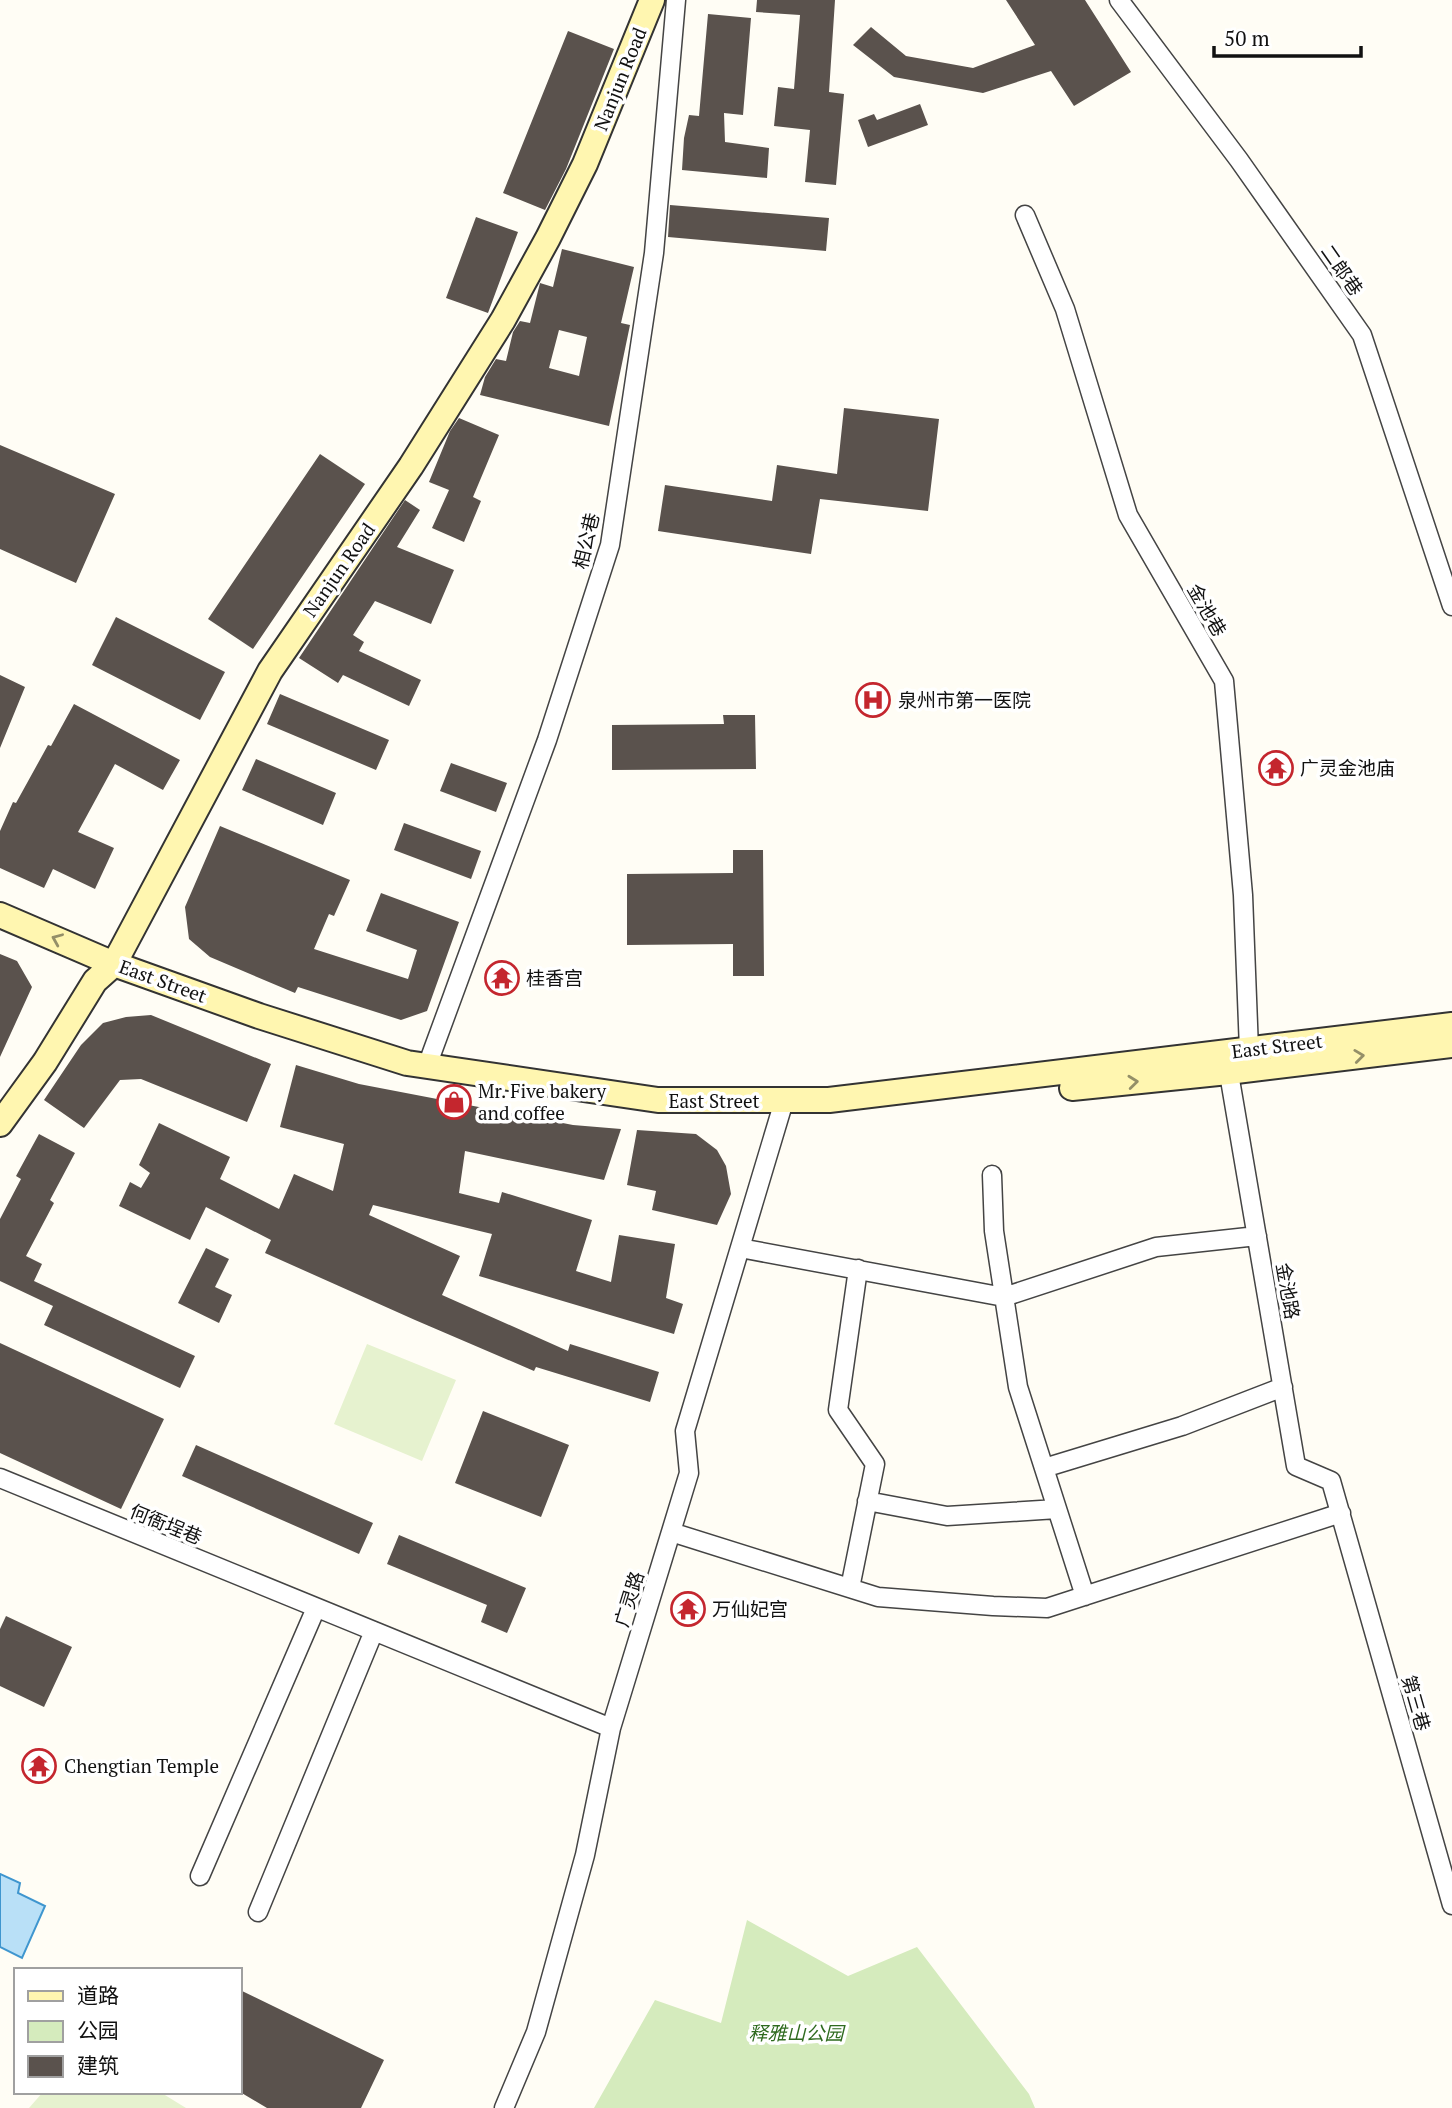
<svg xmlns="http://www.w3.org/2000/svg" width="1452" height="2108" viewBox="0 0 1452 2108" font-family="'PT Serif','Noto Sans SC',serif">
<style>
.green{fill:#d5ebbd}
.pitch{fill:#e6f2cf}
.water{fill:#b9e0f7;stroke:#3f96cf;stroke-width:2}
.building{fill:#5a524d;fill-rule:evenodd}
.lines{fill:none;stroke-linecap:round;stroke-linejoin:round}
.minor-casing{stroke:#444;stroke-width:21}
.secondary-casing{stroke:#333;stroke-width:28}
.minor{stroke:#fff;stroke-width:18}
.secondary{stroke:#fff6b0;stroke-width:24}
.oneway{stroke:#948f68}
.labels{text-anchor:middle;stroke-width:7;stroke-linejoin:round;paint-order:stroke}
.street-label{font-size:19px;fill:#111;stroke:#fff}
.poi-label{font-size:19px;fill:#111;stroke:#fff;text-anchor:start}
.park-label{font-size:19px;font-style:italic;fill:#2f6b1f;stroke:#fff}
</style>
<rect width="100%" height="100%" fill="#fffdf5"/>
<path class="green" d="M 747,1920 L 848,1976 L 917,1947 L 1029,2094 L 1035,2108 L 594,2108 L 655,2000 L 721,2023 Z"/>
<path class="pitch" d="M 367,1344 L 456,1380 L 422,1461 L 334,1424 Z
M 43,2092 L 160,2092 L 186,2108 L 29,2108 Z"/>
<path class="water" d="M 0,1874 L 20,1883 L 18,1893 L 45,1906 L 22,1958 L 0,1947 Z"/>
<path class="building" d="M 757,0 L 835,0 L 829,92 L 844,94 L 836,185 L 805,182 L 810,130 L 774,126 L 778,87 L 794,89 L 800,15 L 756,12 Z
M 1006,0 L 1085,0 L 1131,72 L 1074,106 L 1051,71 L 983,93 L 894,77 L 853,45 L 871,27 L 906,56 L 973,68 L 1035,45 Z
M 708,14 L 751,18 L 743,115 L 724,113 L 725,142 L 769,148 L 767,178 L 682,170 L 684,138 L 689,115 L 699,116 Z
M 568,31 L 614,49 L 566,169 L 545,210 L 503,193 Z
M 920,104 L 928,125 L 868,147 L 858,120 L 874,114 L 877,120 Z
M 670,205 L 829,218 L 826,251 L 668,237 Z
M 476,217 L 518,232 L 488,313 L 446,298 Z
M 562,249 L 634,267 L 621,323 L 630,325 L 609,426 L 480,395 L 485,377 L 496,359 L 506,361 L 513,332 L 520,321 L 530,323 L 540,283 L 553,287 ZM 559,330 L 587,337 L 579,376 L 549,368 Z
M 844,408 L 939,419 L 928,511 L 820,499 L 811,554 L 658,531 L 665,485 L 772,501 L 777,465 L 837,474 Z
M 459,418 L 499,435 L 473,497 L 481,501 L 464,542 L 432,528 L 449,490 L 429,482 L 450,431 Z
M 0,445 L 115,494 L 76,583 L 0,549 Z
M 320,454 L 365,484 L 253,649 L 208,619 Z
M 405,500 L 420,510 L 397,547 L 454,570 L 431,624 L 375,601 L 353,635 L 364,642 L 359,651 L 421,680 L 409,706 L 343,675 L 338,683 L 299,658 Z
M 116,617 L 225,672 L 200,720 L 92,665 Z
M 0,675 L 25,687 L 0,748 Z
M 280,694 L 389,740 L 376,770 L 267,724 Z
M 74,704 L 180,760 L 163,790 L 115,764 L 78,832 L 114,848 L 95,889 L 53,869 L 44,888 L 0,868 L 0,831 L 13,802 L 16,803 L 48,745 L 51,746 Z
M 723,715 L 755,715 L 756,769 L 612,770 L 612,725 L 724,724 Z
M 256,759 L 336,793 L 323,825 L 242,790 Z
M 451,763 L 507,783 L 496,812 L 440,791 Z
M 404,823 L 481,851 L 471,879 L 394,850 Z
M 220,826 L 350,880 L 334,916 L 329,914 L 314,949 L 408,979 L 417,950 L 366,931 L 381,893 L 459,922 L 427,1011 L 401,1020 L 298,987 L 295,993 L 210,957 L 189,939 L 185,907 Z
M 733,850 L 763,850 L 764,976 L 733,976 L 733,944 L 627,945 L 627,874 L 733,873 Z
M 0,954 L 17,961 L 32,987 L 0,1057 Z
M 151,1015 L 271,1064 L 247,1122 L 141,1079 L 120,1080 L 84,1128 L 44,1100 L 81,1045 L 103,1023 L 126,1017 Z
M 296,1065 L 359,1084 L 573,1125 L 621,1129 L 604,1180 L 465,1151 L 459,1193 L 499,1203 L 502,1192 L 592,1220 L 576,1271 L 611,1282 L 619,1235 L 675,1244 L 666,1298 L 683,1304 L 674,1334 L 479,1276 L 492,1234 L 373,1205 L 369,1215 L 460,1256 L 442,1295 L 568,1351 L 570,1344 L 659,1372 L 650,1402 L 536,1367 L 534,1371 L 415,1320 L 265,1253 L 271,1240 L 206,1207 L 190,1240 L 119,1206 L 130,1182 L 141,1188 L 150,1173 L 139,1165 L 159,1123 L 230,1157 L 220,1179 L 279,1209 L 294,1174 L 333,1191 L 344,1144 L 280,1127 Z
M 637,1130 L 696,1134 L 717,1150 L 726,1166 L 731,1194 L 717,1225 L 652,1210 L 656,1191 L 627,1185 Z
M 39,1134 L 75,1153 L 50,1200 L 54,1203 L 26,1256 L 42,1264 L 34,1281 L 195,1356 L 180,1388 L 44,1325 L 53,1306 L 0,1281 L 0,1219 L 21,1179 L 16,1176 Z
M 206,1248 L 229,1259 L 215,1287 L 232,1295 L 219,1323 L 178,1303 Z
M 0,1343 L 164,1419 L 121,1509 L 0,1453 Z
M 483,1411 L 569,1445 L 541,1517 L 455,1483 Z
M 196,1445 L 373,1523 L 359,1554 L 182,1476 Z
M 399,1535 L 526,1588 L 507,1633 L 481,1622 L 487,1605 L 387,1564 Z
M 6,1616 L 72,1647 L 44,1707 L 0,1686 L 0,1629 Z
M 240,1990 L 384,2060 L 361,2108 L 267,2108 L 240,2092 Z"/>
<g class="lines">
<g class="minor-casing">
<path id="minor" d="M 1119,0 L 1239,160 L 1362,335 L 1452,606
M 1025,215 L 1065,309 L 1128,515 L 1224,681 L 1243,895 L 1249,1050
M 1227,1062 L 1296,1466 L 1331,1481 L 1452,1905
M 427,1066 L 547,740 L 610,545 L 654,253 L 676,0
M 992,1175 L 994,1231 L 1018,1387 L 1085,1596
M 740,1248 L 1004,1297 L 1156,1247 L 1257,1236
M 1044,1468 L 1182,1426 L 1283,1387
M 0,1478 L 611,1728
M 867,1501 L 947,1516 L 1057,1509
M 671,1532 L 878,1597 L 993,1606 L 1047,1608 L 1341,1513
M 850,1588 L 875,1464 L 838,1410 L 858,1269
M 200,1876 L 316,1608
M 258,1912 L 374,1631
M 504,2108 L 536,2032 L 585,1855 L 611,1728 L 689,1473 L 685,1431 L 784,1101"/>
</g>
<g class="secondary-casing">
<path id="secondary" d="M 0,915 L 114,964 L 259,1016 L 407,1063 L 658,1100 L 829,1100 L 1452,1025
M 1072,1088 L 1228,1072 L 1452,1045
M 0,1124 L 45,1062 L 95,981 L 114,964 L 270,671 L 411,466 L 503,320 L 548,238 L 585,164 L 652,0"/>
</g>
<use href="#minor" class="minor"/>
<use href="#secondary" class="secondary"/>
</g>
<defs><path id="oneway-chevron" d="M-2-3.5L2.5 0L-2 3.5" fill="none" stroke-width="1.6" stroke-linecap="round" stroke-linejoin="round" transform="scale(1.75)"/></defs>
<g class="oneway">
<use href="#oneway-chevron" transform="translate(57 939) rotate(-157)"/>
<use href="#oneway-chevron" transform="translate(1359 1056) rotate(-7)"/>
<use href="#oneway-chevron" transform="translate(1133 1082) rotate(-6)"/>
</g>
<defs>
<g id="hospital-ring" transform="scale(1.75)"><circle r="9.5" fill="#fff" stroke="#c4262e" stroke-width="1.5"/><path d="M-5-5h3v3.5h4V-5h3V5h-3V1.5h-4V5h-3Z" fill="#c4262e"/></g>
<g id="temple-ring" transform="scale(1.75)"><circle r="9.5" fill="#fff" stroke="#c4262e" stroke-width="1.5"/><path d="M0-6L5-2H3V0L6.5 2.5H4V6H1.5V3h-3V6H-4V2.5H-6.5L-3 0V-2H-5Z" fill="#c4262e"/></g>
<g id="shop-ring" transform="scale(1.75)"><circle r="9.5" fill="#fff" stroke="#c4262e" stroke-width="1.5"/><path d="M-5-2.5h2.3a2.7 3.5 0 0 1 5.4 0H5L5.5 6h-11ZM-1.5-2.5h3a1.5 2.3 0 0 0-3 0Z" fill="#c4262e"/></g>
</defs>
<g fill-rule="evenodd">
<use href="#hospital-ring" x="873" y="700"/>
<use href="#temple-ring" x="1276" y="768"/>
<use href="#temple-ring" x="502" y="978"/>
<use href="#shop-ring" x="454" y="1102"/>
<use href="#temple-ring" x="688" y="1609"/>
<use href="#temple-ring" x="39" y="1766"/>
</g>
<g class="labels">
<g class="street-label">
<text transform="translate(620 79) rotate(-68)" y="7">Nanjun Road</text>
<text transform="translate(1342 270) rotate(55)" y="7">二郎巷</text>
<text transform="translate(586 541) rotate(-77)" y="7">相公巷</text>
<text transform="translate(339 570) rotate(-55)" y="7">Nanjun Road</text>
<text transform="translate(1207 610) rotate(60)" y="7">金池巷</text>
<text transform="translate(163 981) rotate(20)" y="7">East Street</text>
<text transform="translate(1277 1046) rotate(-7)" y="7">East Street</text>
<text x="714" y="1108">East Street</text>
<text transform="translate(1288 1291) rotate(80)" y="7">金池路</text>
<text transform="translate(166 1524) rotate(22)" y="7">何衙埕巷</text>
<text transform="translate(629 1599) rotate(-73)" y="7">广灵路</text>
<text transform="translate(1416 1703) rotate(74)" y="7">第三巷</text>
</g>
<g class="poi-label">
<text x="898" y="707">泉州市第一医院</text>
<text x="1300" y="775">广灵金池庙</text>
<text x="526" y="985">桂香宫</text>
<text x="478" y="1098">Mr. Five bakery<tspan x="478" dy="22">and coffee</tspan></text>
<text x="712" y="1616">万仙妃宫</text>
<text x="64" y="1773">Chengtian Temple</text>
</g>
<g class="park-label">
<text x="796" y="2040">释雅山公园</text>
</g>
</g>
<rect x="14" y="1968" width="228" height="126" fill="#ffffff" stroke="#a0a0a0" stroke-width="2"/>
<rect x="28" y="1991" width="35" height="10" fill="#fff6b0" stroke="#a0a0a0" stroke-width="2"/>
<text x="77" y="2003" font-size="21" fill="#111111">道路</text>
<rect x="28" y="2021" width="35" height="21" fill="#d5ebbd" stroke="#a0a0a0" stroke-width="2"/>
<text x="77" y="2038" font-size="21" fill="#111111">公园</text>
<rect x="28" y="2056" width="35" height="21" fill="#5a524d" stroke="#a0a0a0" stroke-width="2"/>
<text x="77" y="2073" font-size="21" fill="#111111">建筑</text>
<path d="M1214 46v10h147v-10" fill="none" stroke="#111111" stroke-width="3.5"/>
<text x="1224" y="46" font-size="21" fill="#111111" stroke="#ffffff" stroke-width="5" paint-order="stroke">50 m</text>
</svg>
